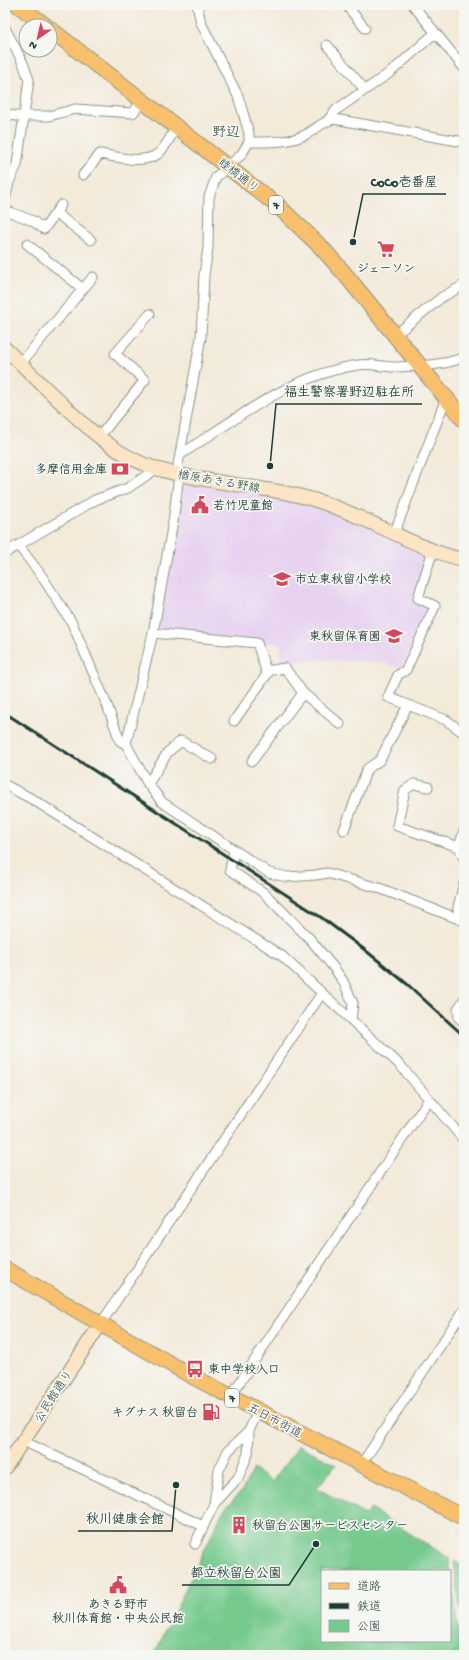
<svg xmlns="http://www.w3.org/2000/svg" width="469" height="1660" viewBox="0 0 469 1660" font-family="'Gochi Hand','Klee One',sans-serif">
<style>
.built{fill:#e7d2f0}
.green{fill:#74c98d;stroke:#4a8360;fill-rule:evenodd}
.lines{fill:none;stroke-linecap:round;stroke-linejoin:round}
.street-casing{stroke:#899486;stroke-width:11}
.secondary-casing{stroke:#899486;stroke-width:15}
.primary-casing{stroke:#899486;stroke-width:17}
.street{stroke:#fff;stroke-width:9}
.secondary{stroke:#fce5c4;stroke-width:13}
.primary{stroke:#f8bf6c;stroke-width:15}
.rail{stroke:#1f3d34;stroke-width:3}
.labels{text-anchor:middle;stroke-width:3.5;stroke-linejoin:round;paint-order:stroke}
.shield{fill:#f6f6f2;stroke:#60746d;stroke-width:1}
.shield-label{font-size:11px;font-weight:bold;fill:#1f3d34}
.street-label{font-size:12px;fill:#1f3d34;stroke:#f6f6f2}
.poi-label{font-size:12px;font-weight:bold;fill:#1f3d34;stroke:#f6f6f2;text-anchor:start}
.quarter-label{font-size:14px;fill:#1f3d34;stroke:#f6f6f2}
.leader{fill:none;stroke:#1f3d34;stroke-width:1.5}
.callout-dot{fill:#1f3d34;stroke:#f6f6f2;stroke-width:1.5}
.callout-label{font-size:13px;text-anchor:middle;font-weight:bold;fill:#1f3d34;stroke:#f6f6f2;stroke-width:3.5;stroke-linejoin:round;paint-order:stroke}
</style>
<rect width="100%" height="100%" fill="#f6f6f2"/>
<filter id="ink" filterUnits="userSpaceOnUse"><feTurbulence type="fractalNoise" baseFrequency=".025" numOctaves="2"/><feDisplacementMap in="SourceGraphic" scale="8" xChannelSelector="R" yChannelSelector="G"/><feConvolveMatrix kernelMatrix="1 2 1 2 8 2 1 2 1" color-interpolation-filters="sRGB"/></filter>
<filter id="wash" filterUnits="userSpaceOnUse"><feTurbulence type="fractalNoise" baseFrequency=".012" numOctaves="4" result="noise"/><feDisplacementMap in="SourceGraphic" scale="16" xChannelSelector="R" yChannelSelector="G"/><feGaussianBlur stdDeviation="0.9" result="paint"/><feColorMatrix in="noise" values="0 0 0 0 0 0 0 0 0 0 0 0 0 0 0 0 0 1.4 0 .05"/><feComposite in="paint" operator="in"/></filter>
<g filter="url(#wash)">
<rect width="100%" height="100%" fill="#f3ead9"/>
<path class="built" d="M 187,483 L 238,490 L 302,502 L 340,514 L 424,552 L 426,556 L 412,602 L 427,606 L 430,611 L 406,662 L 402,667 L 399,668 L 383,663 L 330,660 L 316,660 L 282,664 L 280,644 L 158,629 L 185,486 Z"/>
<path class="green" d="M 299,1445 L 336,1465 L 317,1488 L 365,1515 L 371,1509 L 449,1558 L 462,1655 L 154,1655 L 223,1511 L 243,1489 L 253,1469 L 272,1482 ZM 322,1571 L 450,1571 L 450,1641 L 322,1641 Z
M 454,1561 L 464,1567 L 464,1611 L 460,1609 Z"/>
</g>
<g filter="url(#ink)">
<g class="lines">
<g class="street-casing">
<path id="street" d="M 197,5 L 201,23 L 238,96 L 249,133 L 249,142 L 241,155 L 216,177 L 209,197 L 208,248 L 204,275 L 201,337 L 178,465 L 179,475 L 173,522 L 153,633 L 126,744 L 148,784 L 162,802 L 269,873 L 287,877 L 316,875 L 327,873 L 379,888 L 464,921
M 346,5 L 365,28
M 413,5 L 464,68
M 5,6 L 6,5
M 5,28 L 23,63 L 29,80 L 17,165 L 9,182 L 5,200
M 327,45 L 365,90
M 5,114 L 17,116 L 49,116 L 75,109 L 133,113 L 143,100
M 328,120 L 336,110 L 391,72 L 435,33
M 249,142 C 267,142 288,143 305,135 C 315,130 323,121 334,119 L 464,142
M 83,175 L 100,154 C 117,157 145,165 159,153 C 166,147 171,135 177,127
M 5,210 L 33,221 L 44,229 L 61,205
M 56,213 L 91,240
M 83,289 L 93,277
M 395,335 L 442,297 L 464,285
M 20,364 L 83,289 L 27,244
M 99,437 L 145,380 L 115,354 L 150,314
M 180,455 C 236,419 291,375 358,365 C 371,363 383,367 395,367 C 420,366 439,366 464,358
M 394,534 L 446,398
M 18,545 L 41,575 L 72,623 L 107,705 L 120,741 L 126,744
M 433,550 L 418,598 L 435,606 L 406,670 L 398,675 L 388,697 L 446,720 L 464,733
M 5,553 L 95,500 L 128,488 L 156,469
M 153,633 L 257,643 L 266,671 L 285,668 L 303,693 L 340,724
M 234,721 L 270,670
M 252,761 L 303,693
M 148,784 L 168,752 L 181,741 L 212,759
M 5,785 L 32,799 L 282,956 L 400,1065 L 464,1140
M 428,787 L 414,784 L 405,790 L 397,826 L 459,847
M 344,830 L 367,769 L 380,760 L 408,705
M 464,831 L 459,847 L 464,859
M 234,850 L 230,870 L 264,893 L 310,939 L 334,968 L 343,981 L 353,1003 L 351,1020
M 458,918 L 458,907 L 464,884
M 464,1000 L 458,1009 L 459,1018 L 464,1022
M 100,1325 L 322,993
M 230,1397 L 429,1099
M 23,1441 L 203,1526
M 361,1465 L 464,1310
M 214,1504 L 219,1470 L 228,1451 L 249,1431 L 258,1411
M 195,1544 L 214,1504 L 238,1478 L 248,1454 L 249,1431"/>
</g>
<g class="secondary-casing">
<path id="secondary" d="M 5,348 C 21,364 38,381 55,397 C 85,426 116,457 158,469 C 211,485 268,485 321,502 C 370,518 414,548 464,560
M 5,1468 L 100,1325"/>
</g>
<g class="primary-casing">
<path id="primary" d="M 18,5 L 46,26
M 50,29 L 278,206 L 321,247 L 344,273 L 464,420
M 5,1269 L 188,1374 L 464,1518"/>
</g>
<use href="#street" class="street"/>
<use href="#secondary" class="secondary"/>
<use href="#primary" class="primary"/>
<path class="rail" d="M 5,713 L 322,918 L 365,950 L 407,984 L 464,1036"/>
</g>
</g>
<defs>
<g id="supermarket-bare" transform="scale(1.38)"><path d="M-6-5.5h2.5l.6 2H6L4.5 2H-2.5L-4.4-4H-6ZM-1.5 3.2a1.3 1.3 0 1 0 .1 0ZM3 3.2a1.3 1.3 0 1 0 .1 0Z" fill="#d1495b" stroke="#f6f6f2" stroke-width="2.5" paint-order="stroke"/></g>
<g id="bank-bare" transform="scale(1.38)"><path d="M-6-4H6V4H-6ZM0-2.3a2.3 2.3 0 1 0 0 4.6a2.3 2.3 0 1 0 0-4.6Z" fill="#d1495b" stroke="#f6f6f2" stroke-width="2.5" paint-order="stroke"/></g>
<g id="civic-bare" transform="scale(1.38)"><path d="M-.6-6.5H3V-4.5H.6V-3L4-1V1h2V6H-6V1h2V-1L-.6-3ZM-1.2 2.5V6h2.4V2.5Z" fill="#d1495b" stroke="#f6f6f2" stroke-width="2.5" paint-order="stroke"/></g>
<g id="school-bare" transform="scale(1.38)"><path d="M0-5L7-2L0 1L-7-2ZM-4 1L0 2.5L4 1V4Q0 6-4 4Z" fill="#d1495b" stroke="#f6f6f2" stroke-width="2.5" paint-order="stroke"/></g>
<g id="bus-bare" transform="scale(1.38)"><path d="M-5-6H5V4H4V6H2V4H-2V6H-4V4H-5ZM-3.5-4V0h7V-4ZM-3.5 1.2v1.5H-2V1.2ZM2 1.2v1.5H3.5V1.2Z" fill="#d1495b" stroke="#f6f6f2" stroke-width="2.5" paint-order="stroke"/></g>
<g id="fuel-bare" transform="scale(1.38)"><path d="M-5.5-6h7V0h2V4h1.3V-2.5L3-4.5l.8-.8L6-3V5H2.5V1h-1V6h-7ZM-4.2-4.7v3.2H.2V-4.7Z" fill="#d1495b" stroke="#f6f6f2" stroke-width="2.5" paint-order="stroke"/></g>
<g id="building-bare" transform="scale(1.38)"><path d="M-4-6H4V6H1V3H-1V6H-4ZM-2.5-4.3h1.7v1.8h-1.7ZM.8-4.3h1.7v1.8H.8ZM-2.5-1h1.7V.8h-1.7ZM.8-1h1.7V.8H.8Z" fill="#d1495b" stroke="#f6f6f2" stroke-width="2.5" paint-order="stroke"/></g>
</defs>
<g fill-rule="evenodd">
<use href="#supermarket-bare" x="386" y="249"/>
<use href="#bank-bare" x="120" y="469"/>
<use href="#civic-bare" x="200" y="505"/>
<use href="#school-bare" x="282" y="579"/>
<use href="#school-bare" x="394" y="636"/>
<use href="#bus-bare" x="195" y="1369"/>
<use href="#fuel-bare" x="211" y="1412"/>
<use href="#building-bare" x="239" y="1525"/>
<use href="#civic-bare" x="118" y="1585"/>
</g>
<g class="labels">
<g class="shield">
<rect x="269" y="196" width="14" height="18" rx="3"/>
<rect x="225" y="1389" width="14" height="18" rx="3"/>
</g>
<g class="shield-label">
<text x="276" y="209">7</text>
<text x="232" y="1402">7</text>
</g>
<g class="street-label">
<text transform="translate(239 175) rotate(38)" y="4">睦橋通り</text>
<text transform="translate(219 481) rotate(10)" y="4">楢原あきる野線</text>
<text transform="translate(53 1396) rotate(-57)" y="4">公民館通り</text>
<text transform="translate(275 1420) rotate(28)" y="4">五日市街道</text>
</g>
<g class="poi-label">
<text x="386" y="272" text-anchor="middle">ジェーソン</text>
<text x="107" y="473" text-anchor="end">多摩信用金庫</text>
<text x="213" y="509">若竹児童館</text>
<text x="295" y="583">市立東秋留小学校</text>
<text x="381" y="640" text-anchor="end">東秋留保育園</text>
<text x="208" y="1373">東中学校入口</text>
<text x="198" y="1416" text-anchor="end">キグナス 秋留台</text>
<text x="252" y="1529">秋留台公園サービスセンター</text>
<text x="118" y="1608" text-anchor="middle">あきる野市<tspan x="118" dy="14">秋川体育館・中央公民館</tspan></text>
</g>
<g class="quarter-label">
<text x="226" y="136">野辺</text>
</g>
</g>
<path class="leader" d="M353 242L363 194H446M270 466L276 404H422M176 1485L172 1531H78M316 1544L289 1585H182"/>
<g class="callout-dot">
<circle cx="353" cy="242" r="4"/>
<circle cx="270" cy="466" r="4"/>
<circle cx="176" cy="1485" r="4"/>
<circle cx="316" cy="1544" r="4"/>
</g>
<g class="callout-label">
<text x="404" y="186">CoCo壱番屋</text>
<text x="349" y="396">福生警察署野辺駐在所</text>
<text x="125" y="1523">秋川健康会館</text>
<text x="236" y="1577">都立秋留台公園</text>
</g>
<rect width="469" height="1660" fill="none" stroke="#f6f6f2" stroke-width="20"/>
<rect x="321" y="1570" width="130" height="72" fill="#f6f6f2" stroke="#a0aca6"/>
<rect x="329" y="1583" width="20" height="6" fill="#f8bf6c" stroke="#a0aca6"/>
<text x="357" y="1590" font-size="12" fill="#1f3d34">道路</text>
<rect x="329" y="1603" width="20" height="6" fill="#1f3d34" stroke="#a0aca6"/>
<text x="357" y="1610" font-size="12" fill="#1f3d34">鉄道</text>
<rect x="329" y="1620" width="20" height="12" fill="#74c98d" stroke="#a0aca6"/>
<text x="357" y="1630" font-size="12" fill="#1f3d34">公園</text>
<g transform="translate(38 38) rotate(214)"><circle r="19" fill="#f6f6f2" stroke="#a0aca6"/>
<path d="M0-3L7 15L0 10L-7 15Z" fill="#d1495b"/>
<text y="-6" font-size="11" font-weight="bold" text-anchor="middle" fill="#1f3d34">N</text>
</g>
</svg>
